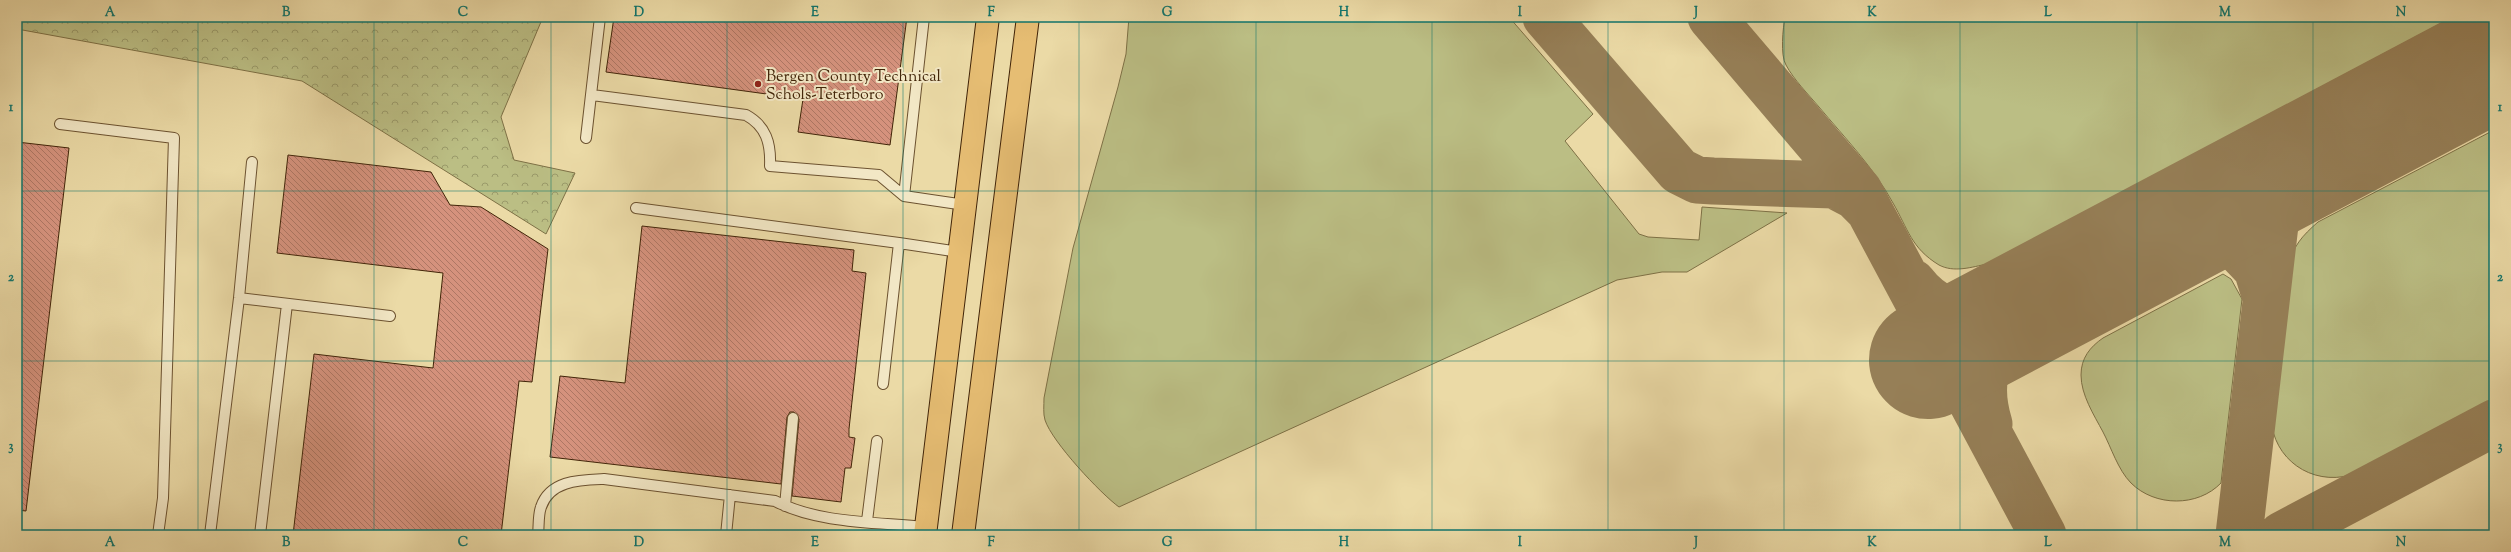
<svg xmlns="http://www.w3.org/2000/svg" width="2511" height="552" viewBox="0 0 2511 552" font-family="'Sorts Mill Goudy',serif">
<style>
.green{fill:#bbbe84;stroke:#7e7146}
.forest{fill:url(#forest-crowns);stroke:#7e7146}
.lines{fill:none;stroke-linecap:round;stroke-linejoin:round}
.taxiway{stroke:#967f57;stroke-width:47}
.runway{stroke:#967f57;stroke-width:118}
.building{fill:url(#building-back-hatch);stroke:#412408}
.lane-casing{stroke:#6c5230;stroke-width:12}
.highway-casing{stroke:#412408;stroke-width:24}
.lane{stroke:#f2e7c5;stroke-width:10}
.highway{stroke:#e6bd73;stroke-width:22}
.grid{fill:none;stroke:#0f766e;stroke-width:1;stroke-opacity:0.55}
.poi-dot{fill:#8f2418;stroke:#f2e7c5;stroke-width:1.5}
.labels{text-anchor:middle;stroke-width:4;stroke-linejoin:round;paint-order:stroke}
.poi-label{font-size:16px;fill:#412408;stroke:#f2e7c5;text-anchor:start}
.neatline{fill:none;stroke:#0f766e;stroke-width:1.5}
.grid-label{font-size:13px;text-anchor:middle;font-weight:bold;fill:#0f766e}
</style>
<defs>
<pattern id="forest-crowns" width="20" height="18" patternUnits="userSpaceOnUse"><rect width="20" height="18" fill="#bbbe84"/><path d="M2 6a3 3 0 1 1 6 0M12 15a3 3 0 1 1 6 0" fill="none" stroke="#9a9a6a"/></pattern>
<pattern id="building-back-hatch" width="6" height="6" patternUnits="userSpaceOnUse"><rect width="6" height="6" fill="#d5927d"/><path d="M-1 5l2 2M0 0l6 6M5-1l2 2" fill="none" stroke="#ae7764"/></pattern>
</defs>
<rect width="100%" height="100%" fill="#ebdaa6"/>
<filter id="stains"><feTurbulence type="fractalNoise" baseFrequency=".005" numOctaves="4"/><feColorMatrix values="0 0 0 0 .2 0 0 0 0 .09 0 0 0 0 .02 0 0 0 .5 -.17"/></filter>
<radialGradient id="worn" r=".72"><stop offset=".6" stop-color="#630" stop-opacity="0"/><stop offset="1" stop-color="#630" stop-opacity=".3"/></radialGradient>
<path class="green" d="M 1129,17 L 1509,17 L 1593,114 L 1565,141 L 1639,234 L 1648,237 L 1699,240 L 1702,207 L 1787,213 L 1687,272 L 1662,272 L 1617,280 L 1119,507 C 1101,494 1052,442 1045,420 C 1043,414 1044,405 1044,398 L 1073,248 L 1118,87 L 1126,54 Z
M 1785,17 L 2453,17 L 1987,264 C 1972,267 1954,273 1939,265 C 1911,248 1908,229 1893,203 C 1874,168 1845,138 1819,107 C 1808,94 1794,80 1786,65 C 1780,55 1783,28 1785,17 Z
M 2494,130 L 2494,400 L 2351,475 C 2311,486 2273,459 2271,418 L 2288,267 C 2293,246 2302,236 2318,222 Z
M 2223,274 L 2231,279 L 2242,299 L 2221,483 C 2198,507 2155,507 2131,483 C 2118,470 2111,447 2103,432 C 2094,415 2081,395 2081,375 C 2081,358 2090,347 2103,338 Z"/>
<path class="forest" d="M 17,17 L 543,17 L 501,117 L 514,160 L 575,173 L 546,234 L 302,81 L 17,29 Z"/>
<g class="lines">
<path class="taxiway" d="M 1546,17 L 1679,171 L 1697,180 L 1713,181 L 1834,185 L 1855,196 L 1868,209
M 1711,17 L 1859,191 L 2043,535
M 2159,238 L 2206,234 L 2237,248 L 2257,269 L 2266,298
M 1913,283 C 1930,306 1961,321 1991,319 C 2000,318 2009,314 2018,312
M 1989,424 C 1973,371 1993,348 2024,309
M 2239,535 L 2276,216 L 2298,180 L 2336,144
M 2282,535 L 2494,423"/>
<path class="runway" d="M 1928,360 L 2494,61"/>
</g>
<path class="building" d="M 614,17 L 907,17 L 890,145 L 798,132 L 803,99 L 606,72 Z
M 17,142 L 69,148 L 26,511 L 17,510 Z
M 288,155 L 431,172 L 450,205 L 481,207 L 548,249 L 532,382 L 519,381 L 501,535 L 293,535 L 314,354 L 433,368 L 443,273 L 277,253 Z
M 642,226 L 854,250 L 852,271 L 866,273 L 849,429 L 849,437 L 855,438 L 851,468 L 845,468 L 841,502 L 792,496 L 799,419 L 794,412 L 790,412 L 787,417 L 781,484 L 550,457 L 560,376 L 625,383 Z"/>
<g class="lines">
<g class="lane-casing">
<path id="lane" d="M 592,95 L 746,115 C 766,126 771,143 770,166 L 879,175 L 904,196 L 965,205
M 60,124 L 174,138 L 163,498 L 158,535
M 586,138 L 600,17
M 904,196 L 924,17
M 636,208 L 899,243
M 239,298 L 390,316
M 883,384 L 899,243 L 959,252
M 785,506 L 793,418
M 867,521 L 877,441
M 210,535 L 239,298 L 252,162
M 260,535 L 287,304
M 538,535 C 539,526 538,515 541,507 C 550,480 580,480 604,479 L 775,501 C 819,524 877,522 925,527
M 726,535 L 730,495"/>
</g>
<g class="highway-casing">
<path id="highway" d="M 925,535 L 988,17
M 963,535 L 1028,17"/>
</g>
<use href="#lane" class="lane"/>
<use href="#highway" class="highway"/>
</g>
<path class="grid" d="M 198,17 L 198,535M 374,17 L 374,535M 551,17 L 551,535M 727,17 L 727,535M 903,17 L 903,535M 1079,17 L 1079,535M 1256,17 L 1256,535M 1432,17 L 1432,535M 1608,17 L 1608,535M 1784,17 L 1784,535M 1960,17 L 1960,535M 2137,17 L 2137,535M 2313,17 L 2313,535M 17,191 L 2494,191M 17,361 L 2494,361"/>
<circle class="poi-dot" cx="758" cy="84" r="4"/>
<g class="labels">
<g class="poi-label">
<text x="766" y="81">Bergen County Technical<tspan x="766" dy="18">Schols-Teterboro</tspan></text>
</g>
</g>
<rect width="2511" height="552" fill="none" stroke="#ebdaa6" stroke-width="44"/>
<rect x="22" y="22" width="2467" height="508" class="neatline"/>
<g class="grid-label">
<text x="110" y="16">A</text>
<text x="286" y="16">B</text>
<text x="463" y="16">C</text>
<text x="639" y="16">D</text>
<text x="815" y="16">E</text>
<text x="991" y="16">F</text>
<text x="1167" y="16">G</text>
<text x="1344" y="16">H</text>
<text x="1520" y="16">I</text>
<text x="1696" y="16">J</text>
<text x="1872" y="16">K</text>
<text x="2048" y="16">L</text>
<text x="2225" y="16">M</text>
<text x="2401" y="16">N</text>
<text x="11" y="111">1</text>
<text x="2500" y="111">1</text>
<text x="11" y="281">2</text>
<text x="2500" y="281">2</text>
<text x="11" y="450">3</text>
<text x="2500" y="450">3</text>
<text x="110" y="546">A</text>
<text x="286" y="546">B</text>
<text x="463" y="546">C</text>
<text x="639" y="546">D</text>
<text x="815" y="546">E</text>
<text x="991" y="546">F</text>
<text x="1167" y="546">G</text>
<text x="1344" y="546">H</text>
<text x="1520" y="546">I</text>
<text x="1696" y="546">J</text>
<text x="1872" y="546">K</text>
<text x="2048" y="546">L</text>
<text x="2225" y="546">M</text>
<text x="2401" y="546">N</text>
</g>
<rect width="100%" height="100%" filter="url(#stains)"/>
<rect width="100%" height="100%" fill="url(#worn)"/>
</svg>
